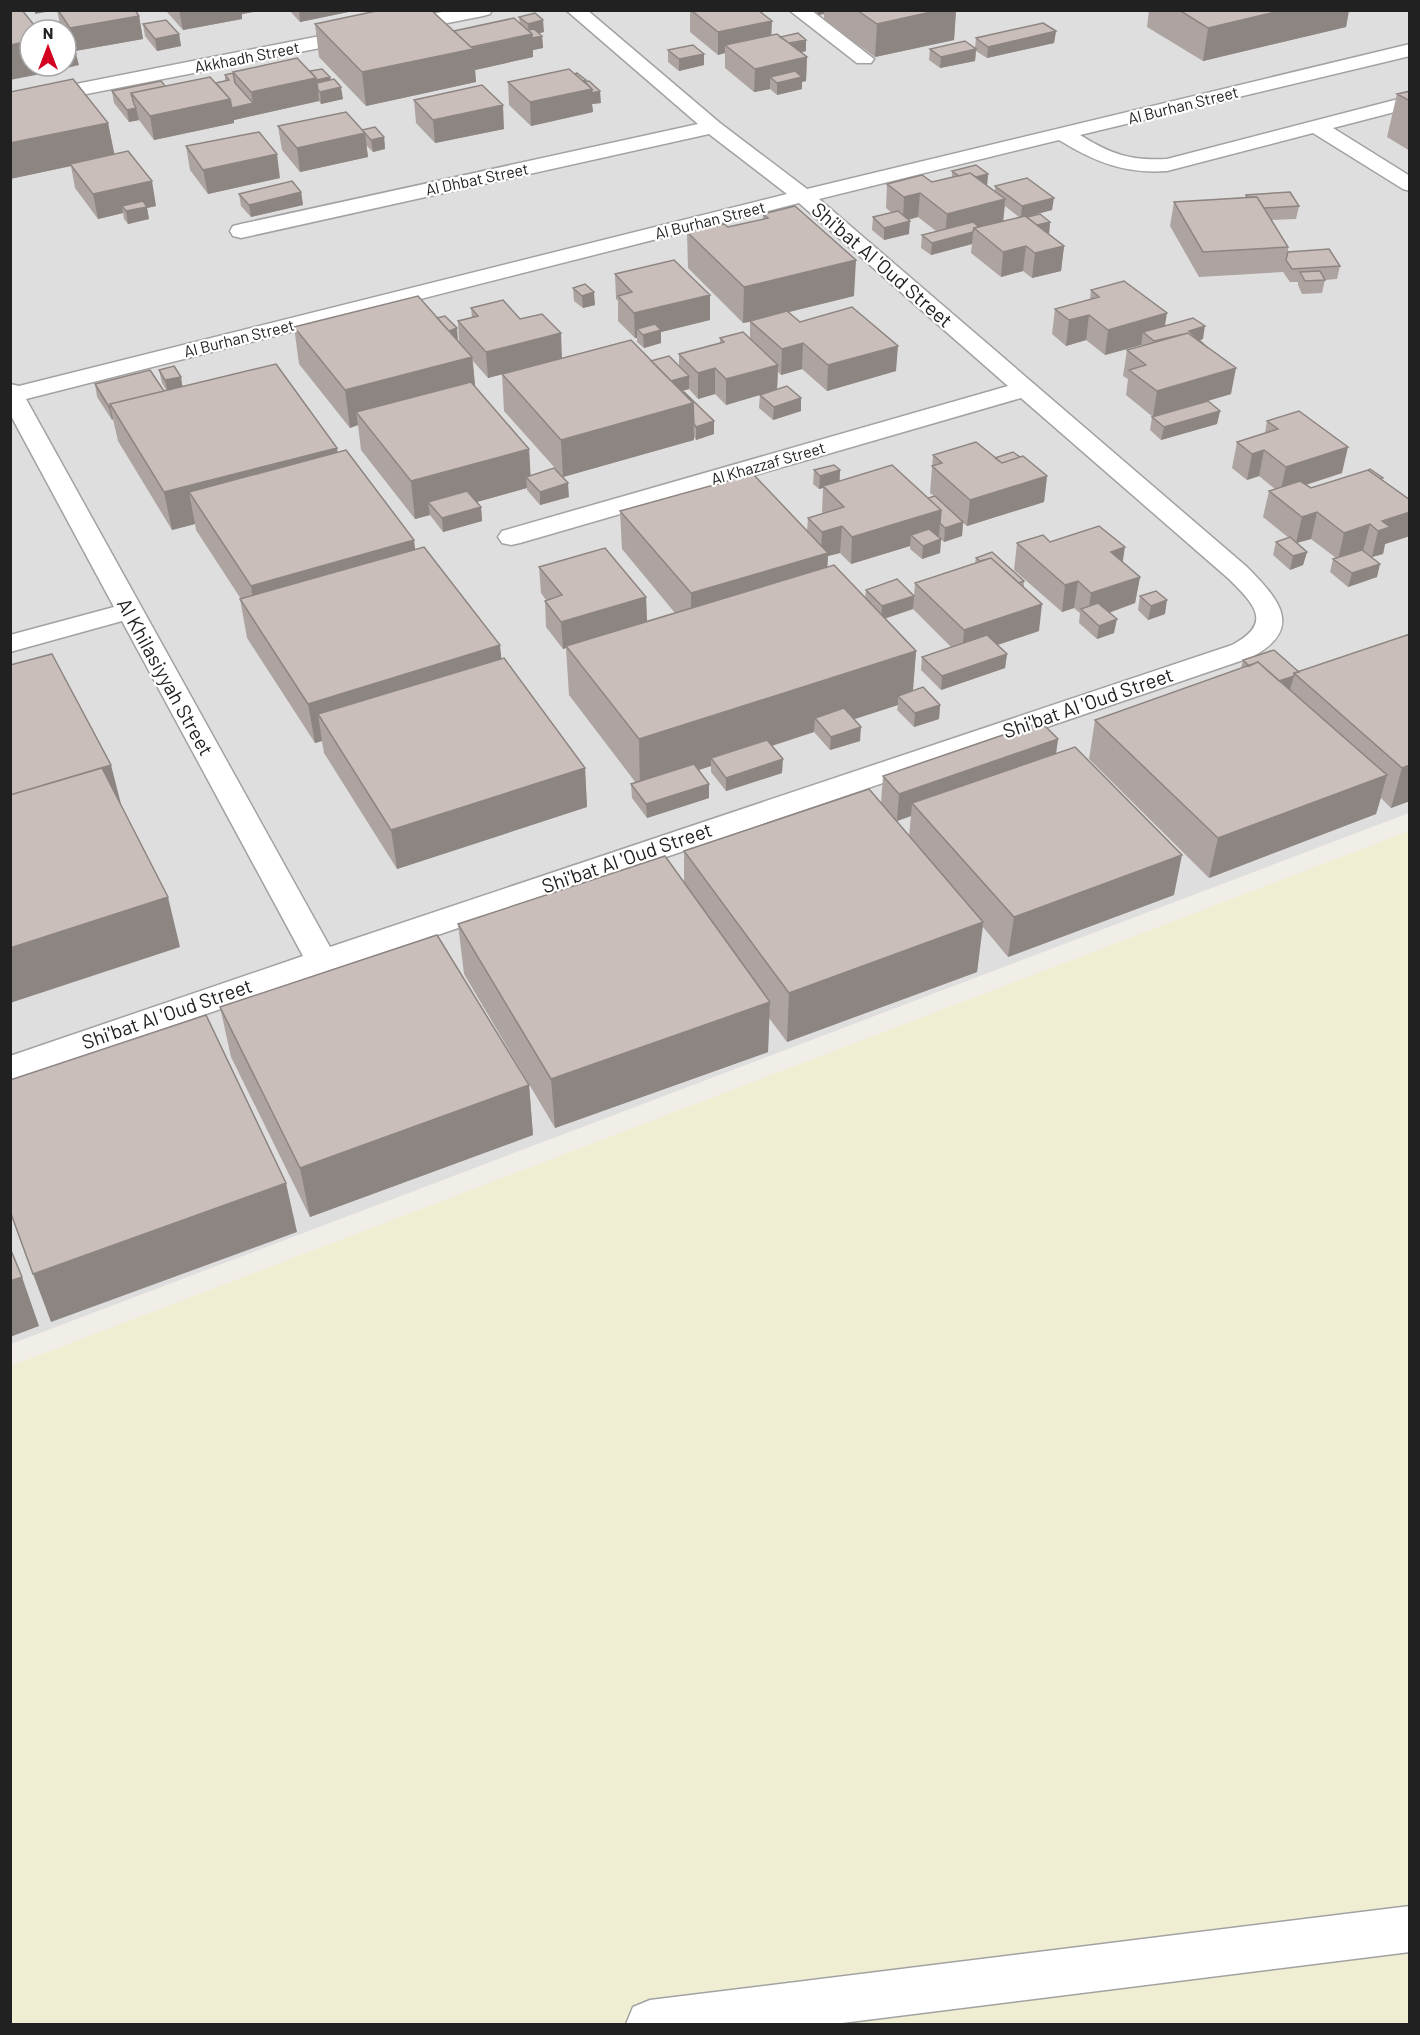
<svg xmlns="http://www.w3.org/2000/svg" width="1420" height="2035" viewBox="0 0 1420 2035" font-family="Barlow,sans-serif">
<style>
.residential{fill:#dfdede;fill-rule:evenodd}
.farmland{fill:#efeed3}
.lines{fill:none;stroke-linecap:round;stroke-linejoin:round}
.minor-casing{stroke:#a2a2a2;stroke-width:3}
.minor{fill:#fff;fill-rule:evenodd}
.wall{fill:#ada3a0;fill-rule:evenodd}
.shaded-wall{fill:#8d8582}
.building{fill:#c9beba;stroke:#8d8582;stroke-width:1.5}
.labels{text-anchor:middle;stroke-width:4.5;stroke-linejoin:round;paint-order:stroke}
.far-street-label{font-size:16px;fill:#212121;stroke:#fff}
.street-label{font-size:20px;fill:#212121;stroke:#fff}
</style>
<rect width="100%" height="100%" fill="#f1ede7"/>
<path class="residential" d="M 11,11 L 1409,11 L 1409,813 L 11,1344 ZM 30,30 L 66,30 L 66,66 L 30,66 Z"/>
<path class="farmland" d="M 1409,831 L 1409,2024 L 11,2024 L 11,1366 Z"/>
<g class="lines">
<g class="minor-casing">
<path id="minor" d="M 452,10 L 492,10 L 490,14 L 483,16 L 10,109 L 10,97 Z
M 566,10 L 587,10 L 720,123 L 807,189 L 1410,44 L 1410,56 L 1080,135 C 1111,154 1130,161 1167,159 L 1410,96 L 1410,108 L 1333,128 L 1410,176 L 1410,191 L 1403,189 L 1313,133 L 1167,171 C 1125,174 1095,162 1059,140 L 819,199 L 1247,567 C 1280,600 1304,629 1252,657 L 10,1081 L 10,1056 L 303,956 L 122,621 L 10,652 L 10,635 L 114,607 L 10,414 L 10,384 L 19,386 L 787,194 L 709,134 L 241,238 L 233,236 L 230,231 L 233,226 L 241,224 L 698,124 ZM 799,203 L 1008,386 L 502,531 L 498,537 L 502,543 L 511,545 L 520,543 L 1021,398 L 1229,579 C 1254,604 1274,623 1232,645 L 330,947 L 26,399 Z
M 789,10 L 811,10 L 874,59 L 871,63 L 857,63 Z
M 1410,1906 L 1410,1952 L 834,2024 L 626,2024 L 633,2007 L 650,2000 Z"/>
</g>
<use href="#minor" class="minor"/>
</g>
<path class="wall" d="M 57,10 L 135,10 L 139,16 L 143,39 L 75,51 L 66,38 L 66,30 L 61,30 Z
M 167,10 L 258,10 L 258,11 L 242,14 L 242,19 L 183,30 L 167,12 Z
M 289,10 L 358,10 L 300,22 Z
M 690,10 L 758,10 L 771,36 L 780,37 L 806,51 L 801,53 L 807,57 L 806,81 L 802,82 L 802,89 L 777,95 L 770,89 L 754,92 L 725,68 L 725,53 L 718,55 L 690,32 Z
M 812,10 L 956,10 L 954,40 L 875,57 L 824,20 L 824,14 L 818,15 Z
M 1149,10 L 1349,10 L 1346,27 L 1203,61 L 1147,27 Z
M 519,17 L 544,32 L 538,33 L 542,36 L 543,48 L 533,50 L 533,57 L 475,70 L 476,82 L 366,106 L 319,57 L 315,24 L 454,31 L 520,24 Z
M 143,24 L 179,34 L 181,46 L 157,51 L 145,36 Z
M 1056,31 L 1054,43 L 987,58 L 976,51 L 975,61 L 940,68 L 929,60 L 930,49 L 975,48 L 976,38 Z
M 668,50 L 704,54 L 704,65 L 679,71 L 668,62 Z
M 310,71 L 330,77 L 331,80 L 343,99 L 321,104 L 319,101 L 234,120 L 234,123 L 154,140 L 139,120 L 129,122 L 114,103 L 112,91 L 165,86 L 216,83 L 225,81 L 225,75 L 233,73 Z
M 575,74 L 586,82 L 601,103 L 592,104 L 593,112 L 531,126 L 509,105 L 508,82 Z
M 1410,91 L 1410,151 L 1387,137 L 1397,94 Z
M 414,100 L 504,129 L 435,143 L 416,123 Z
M 108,123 L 114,154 L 156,206 L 147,208 L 149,219 L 128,224 L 124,219 L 123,213 L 98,219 L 75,188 L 71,166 L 10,179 Z
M 278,126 L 362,130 L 384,137 L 385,149 L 373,152 L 366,145 L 368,157 L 300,172 L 282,150 Z
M 186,146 L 280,178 L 208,194 L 190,170 Z
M 952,171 L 988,174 L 987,185 L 995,191 L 995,186 L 1052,210 L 1026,217 L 1050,222 L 1049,234 L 1064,246 L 1061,271 L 1032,278 L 1023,271 L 1001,277 L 971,253 L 972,244 L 931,255 L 921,248 L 922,235 L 936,231 L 918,217 L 908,220 L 909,234 L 884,240 L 872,230 L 873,217 L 892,213 L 886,208 L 887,184 L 932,182 L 952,177 ZM 1005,206 L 1019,217 L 1003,221 Z
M 301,192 L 303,205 L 251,217 L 241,206 L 239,194 Z
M 1246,195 L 1299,206 L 1296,219 L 1271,220 L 1288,247 L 1288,252 L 1340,266 L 1337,279 L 1325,280 L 1322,293 L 1302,294 L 1298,285 L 1298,282 L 1290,282 L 1283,272 L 1199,277 L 1170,226 L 1174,202 L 1245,197 Z
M 763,214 L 854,296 L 789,312 L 800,322 L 896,371 L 827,391 L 802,369 L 781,375 L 778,372 L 777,389 L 801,411 L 773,420 L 759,408 L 760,395 L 726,405 L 715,394 L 698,399 L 689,389 L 682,391 L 714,421 L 714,434 L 696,440 L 694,437 L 694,440 L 563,477 L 504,411 L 502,374 L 488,378 L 473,361 L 475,387 L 529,449 L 530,476 L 569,497 L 540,505 L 527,490 L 527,488 L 477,502 L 481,507 L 482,521 L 443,532 L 430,515 L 415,519 L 361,450 L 358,425 L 350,428 L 299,364 L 294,327 L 458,341 L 459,343 L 458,321 L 472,318 L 471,308 L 520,319 L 562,358 L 651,361 L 679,367 L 679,354 L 720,344 L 720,338 L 750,339 L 750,322 L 743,323 L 688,268 L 687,232 L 728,227 L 763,219 Z
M 615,274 L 710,320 L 661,332 L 661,343 L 644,348 L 637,342 L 637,338 L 635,338 L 618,321 L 618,301 L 616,299 Z
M 573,288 L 595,305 L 583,308 L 574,301 Z
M 1091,290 L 1165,326 L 1203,339 L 1200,340 L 1231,394 L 1153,417 L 1126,395 L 1128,379 L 1123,376 L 1127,350 L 1142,346 L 1141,345 L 1105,355 L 1086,340 L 1066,346 L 1052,334 L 1055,309 L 1090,300 Z
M 159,370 L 183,386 L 338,453 L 415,549 L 585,768 L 587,807 L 397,869 L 324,753 L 322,741 L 315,743 L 247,638 L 240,599 L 241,599 L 196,530 L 195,524 L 172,530 L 118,441 L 113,419 L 112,420 L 97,397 L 95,384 L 164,391 L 166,390 L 162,383 Z
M 1220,411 L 1217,424 L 1161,440 L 1150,430 L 1152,417 Z
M 1267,421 L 1342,473 L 1306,485 L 1311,488 L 1382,480 L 1410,500 L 1410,536 L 1385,544 L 1383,554 L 1372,557 L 1377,577 L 1348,587 L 1330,572 L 1333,559 L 1336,558 L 1311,539 L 1297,543 L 1307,552 L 1303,565 L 1290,570 L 1273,555 L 1276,542 L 1289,538 L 1263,517 L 1269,491 L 1275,489 L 1259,476 L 1247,480 L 1232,468 L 1237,442 L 1265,433 Z
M 933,455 L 995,458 L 1047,476 L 1044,502 L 967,526 L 963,523 L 962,536 L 944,542 L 938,537 L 941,539 L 940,553 L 922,559 L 910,549 L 910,546 L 851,564 L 840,553 L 828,556 L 827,567 L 865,598 L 866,590 L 914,596 L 915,583 L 975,563 L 976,558 L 1024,581 L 1024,587 L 1039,631 L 997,645 L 1007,654 L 1005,668 L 941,690 L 921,670 L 922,657 L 951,647 L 913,609 L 885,618 L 916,651 L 913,691 L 940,705 L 939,719 L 914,727 L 897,710 L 898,705 L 854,719 L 860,741 L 830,750 L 814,732 L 772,746 L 782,773 L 726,791 L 711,772 L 711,766 L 698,770 L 709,798 L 647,818 L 632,798 L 631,784 L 636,783 L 569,695 L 566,648 L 563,649 L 546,627 L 545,601 L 546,600 L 541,593 L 539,567 L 646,597 L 647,621 L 675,613 L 622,549 L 620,511 L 807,531 L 808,518 L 823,513 L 822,512 L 823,488 L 819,489 L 813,484 L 814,470 L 840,470 L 840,481 L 928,498 L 934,496 L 930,493 Z
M 1050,542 L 1123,562 L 1140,577 L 1135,603 L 1109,613 L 1114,633 L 1097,639 L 1079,623 L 1080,613 L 1074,608 L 1062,612 L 1014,570 L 1017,543 Z
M 1140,596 L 1165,614 L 1148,620 L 1138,610 Z
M 1410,634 L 1410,801 L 1391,808 L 1381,798 L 1376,814 L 1209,878 L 1089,759 L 1095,720 L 1241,668 L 1243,660 L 1299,672 Z
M 1058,739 L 1056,754 L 1174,895 L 1008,957 L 983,927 L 977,972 L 787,1042 L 769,1018 L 768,1052 L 555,1128 L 464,974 L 458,924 L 684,883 L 684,851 L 881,803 L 883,776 ZM 911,816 L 909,836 L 897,821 Z
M 220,1007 L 529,1085 L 533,1135 L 310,1217 L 231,1057 Z"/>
<path class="shaded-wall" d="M 35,10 L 56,10 L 35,14 Z
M 179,10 L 258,10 L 258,11 L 242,14 L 242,19 L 183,30 Z
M 299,10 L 358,10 L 300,22 Z
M 818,10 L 824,10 L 824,14 L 818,15 Z
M 940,10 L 956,10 L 954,40 L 875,57 L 877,24 Z
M 1284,10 L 1349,10 L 1346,27 L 1203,61 L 1208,28 Z
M 139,16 L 143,39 L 75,51 L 70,28 Z
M 543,20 L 544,32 L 532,35 L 542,36 L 543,48 L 533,50 L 533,57 L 475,70 L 476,82 L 366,106 L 362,72 L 529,35 L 528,24 Z
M 772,21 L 771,43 L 725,45 L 725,53 L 718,55 L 718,32 Z
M 1056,31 L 1054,43 L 987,58 L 988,47 Z
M 179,34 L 181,46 L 157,51 L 155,39 Z
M 806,40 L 806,51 L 784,56 L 784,45 Z
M 30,41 L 30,66 L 50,66 L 51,72 L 10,80 L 10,45 Z
M 976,49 L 975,61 L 940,68 L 941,57 Z
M 76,54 L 79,65 L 63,69 L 62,66 L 66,66 L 66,56 Z
M 704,54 L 704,65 L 679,71 L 679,59 Z
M 807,57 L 806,81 L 802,82 L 802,89 L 777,95 L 777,83 L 770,77 L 770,89 L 754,92 L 755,69 Z
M 330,77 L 332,89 L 318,90 L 319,101 L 234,120 L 234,123 L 154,140 L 150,116 L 230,99 L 253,103 L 251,92 L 316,78 Z
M 586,80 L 586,90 L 592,89 L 600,91 L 601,103 L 592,104 L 593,112 L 531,126 L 530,102 L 576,83 Z
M 341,87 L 343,99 L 321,104 L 320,92 Z
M 503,105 L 504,129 L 435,143 L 433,120 Z
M 136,108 L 139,120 L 129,122 L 127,110 Z
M 108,123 L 115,157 L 70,164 L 71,166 L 10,179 L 10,143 Z
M 365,133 L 368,157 L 300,172 L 297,148 Z
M 384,137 L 385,149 L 373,152 L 371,140 Z
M 277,154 L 280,178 L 208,194 L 203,170 Z
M 988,174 L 987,186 L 964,180 Z
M 152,181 L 156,206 L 147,208 L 149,219 L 128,224 L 126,211 L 122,206 L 123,213 L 98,219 L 93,194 Z
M 301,192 L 303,205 L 251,217 L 249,205 Z
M 920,193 L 918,217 L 903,221 L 904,197 Z
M 1054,198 L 1052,210 L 1021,218 L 1022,206 Z
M 1005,199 L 1003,223 L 974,228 L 945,238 L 947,214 Z
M 910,221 L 909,234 L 884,240 L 884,228 Z
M 1050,222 L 1049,235 L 1030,227 Z
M 973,232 L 972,244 L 931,255 L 932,243 Z
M 1026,246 L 1023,271 L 1001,277 L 1003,252 Z
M 1064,246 L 1061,271 L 1032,278 L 1035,253 Z
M 856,260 L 854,296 L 743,323 L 744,287 Z
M 594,292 L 595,305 L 583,308 L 582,296 Z
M 710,295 L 710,320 L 661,332 L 661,343 L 644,348 L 643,335 L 637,329 L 637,338 L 635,338 L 634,313 Z
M 1167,313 L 1163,338 L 1171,336 L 1169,349 L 1152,354 L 1154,341 L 1143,332 L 1141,345 L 1105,355 L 1108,330 Z
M 1089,315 L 1086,340 L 1066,346 L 1069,320 Z
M 1205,326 L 1203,339 L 1187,344 L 1189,331 Z
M 457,328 L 458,341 L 439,333 Z
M 561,333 L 562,359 L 488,378 L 486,352 Z
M 803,343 L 802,369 L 781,375 L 782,349 Z
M 898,346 L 896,371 L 827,391 L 828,365 Z
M 472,357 L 476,394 L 356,412 L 358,425 L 350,428 L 345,390 Z
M 778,365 L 777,390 L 726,405 L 726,379 Z
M 715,368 L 715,394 L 698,399 L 698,373 Z
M 1236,368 L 1231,394 L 1153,417 L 1157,391 Z
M 689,376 L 689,389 L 669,395 L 669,382 Z
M 181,377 L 183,390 L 168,393 L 165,380 Z
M 801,398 L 801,411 L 773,420 L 774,407 Z
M 693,403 L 694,440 L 563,477 L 561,440 Z
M 110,406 L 113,419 L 112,420 L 109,407 Z
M 1220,411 L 1217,424 L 1161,440 L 1164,427 Z
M 714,421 L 714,434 L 696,440 L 696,427 Z
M 1348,447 L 1342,473 L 1280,493 L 1286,467 Z
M 337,448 L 342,485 L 189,492 L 195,524 L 172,530 L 164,492 Z
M 529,449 L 531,482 L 526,477 L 527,488 L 437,513 L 428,502 L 430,515 L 415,519 L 411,481 Z
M 1264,450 L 1259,476 L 1247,480 L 1252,454 Z
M 840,470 L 839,483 L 823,486 L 823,488 L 819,489 L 820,476 Z
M 1047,476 L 1044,502 L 967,526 L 970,500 Z
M 568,483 L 569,497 L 540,505 L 540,492 Z
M 481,507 L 482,521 L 443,532 L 442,518 Z
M 941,510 L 939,537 L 919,543 L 911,535 L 910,546 L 851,564 L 852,537 Z
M 1317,512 L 1311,539 L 1296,543 L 1302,517 Z
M 1410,512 L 1410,536 L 1385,544 L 1383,554 L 1372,557 L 1378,531 L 1382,521 Z
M 963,522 L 962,536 L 944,542 L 945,528 Z
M 1370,524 L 1363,551 L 1338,560 L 1344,533 Z
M 842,526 L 840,553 L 828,556 L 826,591 L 691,631 L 691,593 L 821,555 L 822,532 Z
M 941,539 L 940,553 L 922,559 L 923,546 Z
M 414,540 L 419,578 L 257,625 L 251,586 Z
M 1125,547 L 1121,573 L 1111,552 Z
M 1307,552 L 1303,565 L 1290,570 L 1293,556 Z
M 1380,564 L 1377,577 L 1348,587 L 1352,573 Z
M 1140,577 L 1135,603 L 1091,619 L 1088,616 L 1091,593 Z
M 1078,581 L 1074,608 L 1062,612 L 1065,585 Z
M 914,596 L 913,609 L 881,620 L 882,606 Z
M 646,597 L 647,623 L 566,646 L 566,648 L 563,649 L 561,622 Z
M 1167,600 L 1165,614 L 1148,620 L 1151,606 Z
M 1042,604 L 1039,631 L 962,657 L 964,630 Z
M 1117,619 L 1114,633 L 1097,639 L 1099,626 Z
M 500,645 L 504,684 L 318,714 L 322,741 L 315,743 L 308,704 Z
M 916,651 L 912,700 L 898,696 L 898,705 L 824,729 L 815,718 L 814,732 L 715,764 L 711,758 L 711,766 L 640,789 L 639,739 Z
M 1007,654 L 1005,668 L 941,690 L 942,676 Z
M 1294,676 L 1290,690 L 1270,684 Z
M 940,705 L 939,719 L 914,727 L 915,713 Z
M 861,727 L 860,741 L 830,750 L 831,737 Z
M 1058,739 L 1054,766 L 912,803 L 911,816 L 897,821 L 899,794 Z
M 783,759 L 782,773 L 726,791 L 726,778 Z
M 111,765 L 121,804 L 10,796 Z
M 1410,765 L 1410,801 L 1391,808 L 1402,768 Z
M 585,768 L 587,807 L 397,869 L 391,830 Z
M 1387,775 L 1376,814 L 1209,878 L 1218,838 Z
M 709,784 L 709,798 L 647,818 L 646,804 Z
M 1182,855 L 1174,895 L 1008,957 L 1014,917 Z
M 168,897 L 180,947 L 10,1003 L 10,948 Z
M 983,922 L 977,972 L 787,1042 L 789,993 Z
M 770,1002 L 768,1052 L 555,1128 L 551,1079 Z
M 529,1085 L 533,1135 L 310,1217 L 300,1168 Z
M 286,1183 L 297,1232 L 51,1322 L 33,1274 Z
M 22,1277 L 39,1326 L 10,1337 L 10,1281 Z"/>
<path class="building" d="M 10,10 L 22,10 L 38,30 L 30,30 L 30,41 L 10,45 Z
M 58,10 L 135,10 L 139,16 L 70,28 Z
M 381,10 L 431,10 L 473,49 L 362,72 L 315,24 Z
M 691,10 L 758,10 L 772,21 L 718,32 Z
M 857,10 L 940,10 L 877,24 Z
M 1179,10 L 1284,10 L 1208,28 Z
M 535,13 L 543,20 L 528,24 L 519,17 Z
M 514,18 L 532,34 L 471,47 L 454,31 Z
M 166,20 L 179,34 L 155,39 L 143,24 Z
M 1043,23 L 1056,31 L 988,47 L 976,38 Z
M 534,29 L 542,36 L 532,38 L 532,34 L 528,30 Z
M 798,33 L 806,40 L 789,43 L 780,37 Z
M 777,34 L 807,57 L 755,69 L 725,45 Z
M 66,40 L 76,54 L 66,56 Z
M 965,41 L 976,49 L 941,57 L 930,49 Z
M 693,45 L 704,54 L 679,59 L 668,50 Z
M 297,58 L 316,78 L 251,92 L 233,72 Z
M 322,69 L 330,77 L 317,80 L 316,78 L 310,71 Z
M 569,69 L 592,89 L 530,102 L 508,82 Z
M 795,71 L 802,77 L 777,83 L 770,77 Z
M 233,73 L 235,83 L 253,103 L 232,108 L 230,99 L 216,83 L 229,80 L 225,75 Z
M 577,73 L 586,80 L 583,81 L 575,74 Z
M 210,77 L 230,99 L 150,116 L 131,93 Z
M 73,79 L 108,123 L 10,143 L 10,92 Z
M 334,79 L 341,87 L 320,92 L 318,90 L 317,83 Z
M 161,81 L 165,86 L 131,93 L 134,104 L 136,108 L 127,110 L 112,91 Z
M 589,81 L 600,91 L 592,93 L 592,89 L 585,82 Z
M 482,85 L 503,105 L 433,120 L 414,100 Z
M 1410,91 L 1410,101 L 1397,94 Z
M 346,112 L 365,133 L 297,148 L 278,126 Z
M 375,127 L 384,137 L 371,140 L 362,130 Z
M 259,132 L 277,154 L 203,170 L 186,146 Z
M 128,151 L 152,181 L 93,194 L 70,164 Z
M 976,165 L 988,174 L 976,177 L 970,173 L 959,176 L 952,171 Z
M 970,173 L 1005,199 L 947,214 L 920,193 L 904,197 L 887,184 L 922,175 L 932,182 Z
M 1027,178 L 1054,198 L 1022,206 L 995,186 Z
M 292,181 L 301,192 L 249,205 L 239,194 Z
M 1290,192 L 1299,206 L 1264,208 L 1257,197 L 1247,197 L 1246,195 Z
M 1257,197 L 1288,247 L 1203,252 L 1174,202 Z
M 143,201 L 147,207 L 126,211 L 122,206 Z
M 795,206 L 856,260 L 744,287 L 687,232 L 724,224 L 728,227 L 768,218 L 763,214 Z
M 898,211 L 910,221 L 884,228 L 873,217 Z
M 1040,214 L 1050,222 L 1037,225 L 1027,217 Z
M 1025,216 L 1064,246 L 1035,253 L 1026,246 L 1003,252 L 974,228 Z
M 973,222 L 979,227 L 974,228 L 973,232 L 932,243 L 922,235 Z
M 1329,249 L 1340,266 L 1292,269 L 1286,260 L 1288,252 Z
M 674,260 L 710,295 L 634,313 L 618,296 L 632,292 L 615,274 Z
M 1320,271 L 1325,280 L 1305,281 L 1300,272 Z
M 1124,281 L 1167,313 L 1108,330 L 1089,315 L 1069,320 L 1055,309 L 1099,297 L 1091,290 Z
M 585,284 L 594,292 L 582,296 L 573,288 Z
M 418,296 L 472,357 L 345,390 L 294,327 Z
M 503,300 L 520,319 L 542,314 L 561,333 L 486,352 L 458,321 L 478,316 L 471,308 Z
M 852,307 L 898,346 L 828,365 L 803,343 L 782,349 L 750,321 L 787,311 L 800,322 Z
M 445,316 L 457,328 L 449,331 L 437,318 Z
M 1193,318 L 1205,326 L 1189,331 L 1208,348 L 1188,333 L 1154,341 L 1143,332 Z
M 655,324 L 661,330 L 643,335 L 637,329 Z
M 743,332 L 778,365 L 726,379 L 715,368 L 698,373 L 679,354 L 724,342 L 720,338 Z
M 1188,333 L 1236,368 L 1157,391 L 1129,370 L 1146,365 L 1127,350 Z
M 631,340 L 693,403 L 561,440 L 502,374 Z
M 669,356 L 689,376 L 671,381 L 651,361 Z
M 276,364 L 337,448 L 164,492 L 110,404 Z
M 174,366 L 181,377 L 165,380 L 159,370 Z
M 150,370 L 164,391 L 110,404 L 110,406 L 109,407 L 95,384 Z
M 471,382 L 529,449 L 411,481 L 356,412 Z
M 787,386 L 801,398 L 774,407 L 760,395 Z
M 683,392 L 684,392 L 714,421 L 696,427 L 694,424 L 693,403 Z
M 1208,401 L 1220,411 L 1164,427 L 1152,417 Z
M 1299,411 L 1348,447 L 1286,467 L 1264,450 L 1252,454 L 1237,442 L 1278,429 L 1267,421 Z
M 976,442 L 1002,463 L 1023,456 L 1047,476 L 970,500 L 932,466 L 942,463 L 933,455 Z
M 346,450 L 414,540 L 251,586 L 189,492 Z
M 1013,452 L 1020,457 L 1002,463 L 995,458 Z
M 834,465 L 840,470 L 820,476 L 814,470 Z
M 892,465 L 941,510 L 852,537 L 842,526 L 822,532 L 808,518 L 844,507 L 823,486 Z
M 554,468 L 568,483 L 540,492 L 526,477 Z
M 1370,469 L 1383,478 L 1381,479 L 1368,470 Z
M 1368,470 L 1410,500 L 1410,512 L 1382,521 L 1390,527 L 1378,531 L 1370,524 L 1344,533 L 1317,512 L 1302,517 L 1269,491 L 1300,481 L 1311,488 Z
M 753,474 L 828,553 L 691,593 L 620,511 Z
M 467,491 L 481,507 L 442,518 L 428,502 Z
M 935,496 L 963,522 L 945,528 L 940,523 L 941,510 L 928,498 Z
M 1099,526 L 1125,547 L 1111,552 L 1140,577 L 1091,593 L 1078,581 L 1065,585 L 1017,543 L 1043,535 L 1050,542 Z
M 929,529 L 941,539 L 923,546 L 911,535 Z
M 1290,537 L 1307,552 L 1293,556 L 1276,542 Z
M 424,547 L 500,645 L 308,704 L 240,599 Z
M 605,548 L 646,597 L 561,622 L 545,601 L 562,595 L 539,567 Z
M 1362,550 L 1380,564 L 1352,573 L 1333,559 Z
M 992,552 L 1024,581 L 1019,583 L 991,558 L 980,561 L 976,558 Z
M 991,558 L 1042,604 L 964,630 L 915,583 Z
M 834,565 L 916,651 L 639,739 L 566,646 Z
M 897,579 L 914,596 L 882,606 L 866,590 Z
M 1156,591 L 1167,600 L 1151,606 L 1140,596 Z
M 1098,603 L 1117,619 L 1099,626 L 1081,609 Z
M 1410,634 L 1410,765 L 1402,768 L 1294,673 Z
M 987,635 L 1007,654 L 942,676 L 922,657 Z
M 1274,650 L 1299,672 L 1294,673 L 1294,676 L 1279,681 L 1258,662 L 1249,666 L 1243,660 Z
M 52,654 L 111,765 L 10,795 L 10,665 Z
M 504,658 L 585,768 L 391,830 L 318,714 Z
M 1258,662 L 1387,775 L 1218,838 L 1095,720 Z
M 923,687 L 940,705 L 915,713 L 898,696 Z
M 844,708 L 861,727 L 831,737 L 815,718 Z
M 1041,722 L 1058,739 L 899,794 L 883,776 Z
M 767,740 L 783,759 L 726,778 L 711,758 Z
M 1075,747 L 1182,855 L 1014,917 L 912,803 Z
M 694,764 L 709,784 L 646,804 L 631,784 Z
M 102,768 L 168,897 L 10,948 L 10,795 Z
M 869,789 L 983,922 L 789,993 L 684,851 Z
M 665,856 L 770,1002 L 551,1079 L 458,924 Z
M 437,935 L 529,1085 L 300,1168 L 220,1007 Z
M 206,1015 L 286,1183 L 33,1274 L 10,1211 L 10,1080 Z
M 10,1248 L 22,1277 L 10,1281 Z"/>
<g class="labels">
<g class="far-street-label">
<text transform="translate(247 57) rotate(-11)" y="6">Akkhadh Street</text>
<text transform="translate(1183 105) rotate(-14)" y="6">Al Burhan Street</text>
<text transform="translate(477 179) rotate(-12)" y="6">Al Dhbat Street</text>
<text transform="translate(710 220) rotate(-14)" y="6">Al Burhan Street</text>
<text transform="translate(239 338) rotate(-14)" y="6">Al Burhan Street</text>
<text transform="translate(768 463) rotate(-16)" y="6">Al Khazzaf Street</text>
</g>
<g class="street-label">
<text transform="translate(882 265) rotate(41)" y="7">Shi'bat Al 'Oud Street</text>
<text transform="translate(165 677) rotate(61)" y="7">Al Khilasiyyah Street</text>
<text transform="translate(1088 703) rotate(-19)" y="7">Shi'bat Al 'Oud Street</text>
<text transform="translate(627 858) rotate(-19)" y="7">Shi'bat Al 'Oud Street</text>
<text transform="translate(167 1014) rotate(-19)" y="7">Shi'bat Al 'Oud Street</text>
</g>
</g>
<rect width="1420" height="2035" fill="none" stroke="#212121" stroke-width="24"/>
<g transform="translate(48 48)"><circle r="28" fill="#ffffff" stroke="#a6a6a6" stroke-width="1.5"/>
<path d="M0-4.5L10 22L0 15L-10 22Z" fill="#d2001e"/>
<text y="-9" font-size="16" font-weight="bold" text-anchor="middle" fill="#212121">N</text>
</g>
</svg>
